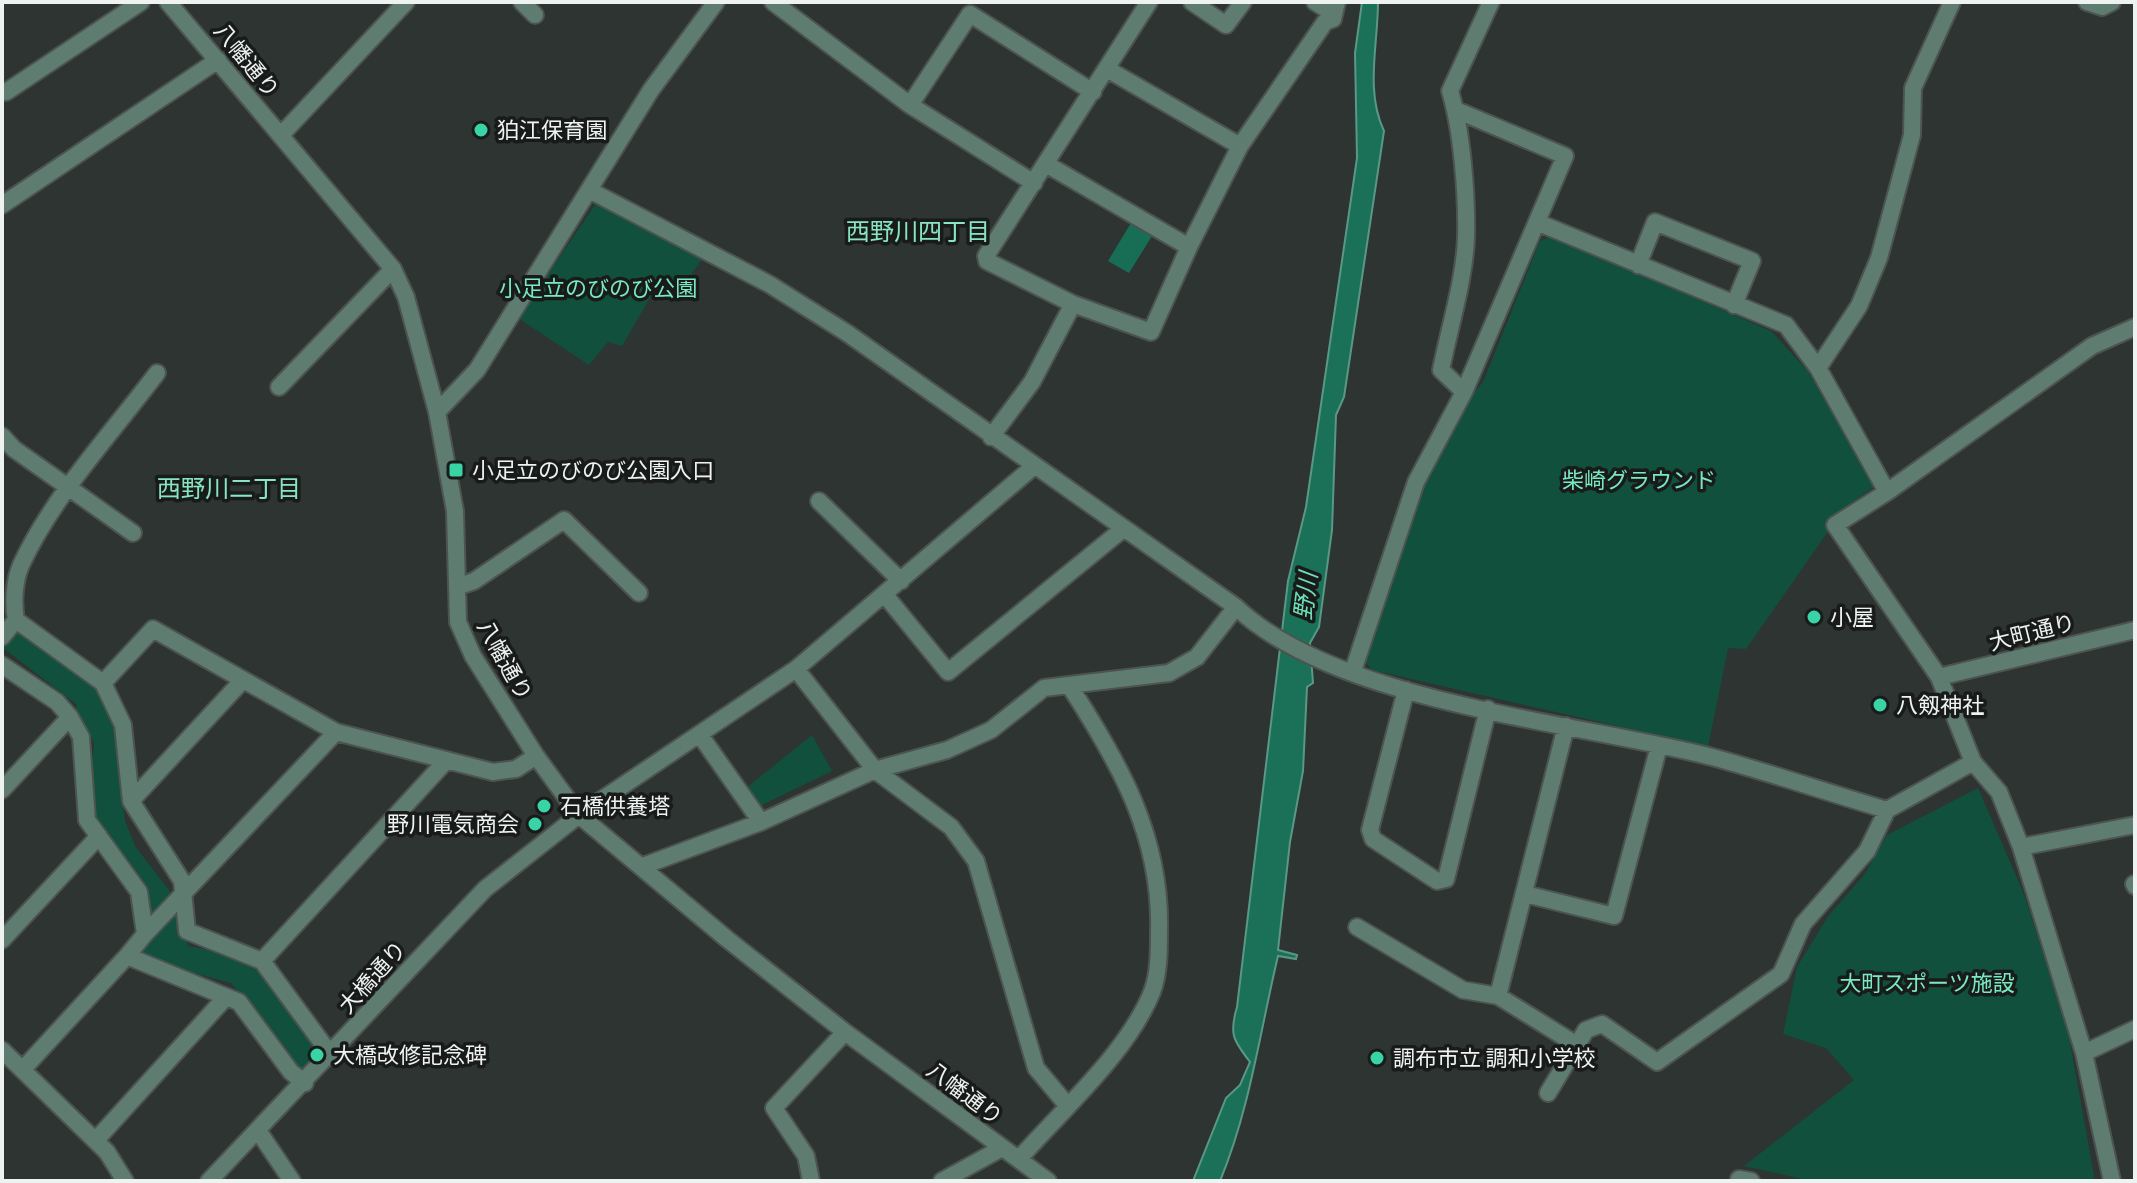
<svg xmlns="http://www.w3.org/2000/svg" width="2137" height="1183" viewBox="0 0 2137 1183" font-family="Barlow,'Noto Sans JP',sans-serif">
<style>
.green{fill:#11503d}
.forest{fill:#186e55}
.water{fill:#1b7157;stroke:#5a9885;stroke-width:2}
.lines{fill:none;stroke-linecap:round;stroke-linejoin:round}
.minor-casing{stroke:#4c5350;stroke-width:20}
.minor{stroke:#5e7c70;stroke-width:16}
.poi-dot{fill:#38d4a6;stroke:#181b1a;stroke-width:3}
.labels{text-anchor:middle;stroke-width:7;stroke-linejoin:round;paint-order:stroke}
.street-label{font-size:22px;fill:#eef3f1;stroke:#181b1a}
.poi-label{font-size:22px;fill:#eef3f1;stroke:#181b1a;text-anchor:start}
.park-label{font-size:22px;fill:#78e9c1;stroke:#181b1a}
.neighbourhood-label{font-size:24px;fill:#89e4c2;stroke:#181b1a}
.water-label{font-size:24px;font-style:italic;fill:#6ddfb7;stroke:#181b1a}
</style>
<rect width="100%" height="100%" fill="#2d3431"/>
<path class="green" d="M 597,202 L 705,255 L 679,292 L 658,284 L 622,346 L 608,342 L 589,365 L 518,318 Z
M 1551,236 L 1771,331 L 1808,371 L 1875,486 L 1837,513 L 1827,533 L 1746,649 L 1728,648 L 1708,747 L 1372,670 L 1362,658 L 1426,482 L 1471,396 L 1483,382 L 1540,241 Z
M 20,624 L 97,684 L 113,718 L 125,821 L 135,846 L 172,894 L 188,946 L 248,957 L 281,1001 L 333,1045 L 305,1074 L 289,1062 L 287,1049 L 231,983 L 172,967 L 143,952 L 139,932 L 146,904 L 89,805 L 94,742 L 70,717 L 77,705 L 2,647 Z
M 812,735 L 832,771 L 758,807 L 745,789 Z
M 1978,788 L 2024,894 L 2068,1031 L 2095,1181 L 1812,1181 L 1744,1166 L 1854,1080 L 1826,1048 L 1783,1034 L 1797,967 L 1829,915 L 1864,875 L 1887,835 Z"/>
<path class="forest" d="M 1131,223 L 1152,236 L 1129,273 L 1108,261 Z"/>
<path class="water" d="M 1362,2 L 1378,2 C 1378,45 1365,91 1384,131 L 1344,397 L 1336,415 L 1332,530 L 1319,627 L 1310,643 L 1313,683 L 1307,687 L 1303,771 L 1290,842 L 1278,950 L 1297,955 L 1296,959 L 1278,956 C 1260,1031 1250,1109 1220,1181 L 1193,1181 L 1226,1098 L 1240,1085 L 1250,1062 C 1233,1040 1229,1034 1237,1007 L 1288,581 L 1306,507 L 1357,158 L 1355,53 Z"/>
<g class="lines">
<g class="minor-casing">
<path id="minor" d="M 168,2 L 393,269 L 406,297 L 437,412 L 455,511 L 458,622 L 473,656 L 536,756 L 579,815 L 727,939 L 845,1032 L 1048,1181
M 522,2 L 535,15
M 773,2 L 910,105 L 1034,183
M 1192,2 L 1226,25 L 1243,2
M 1315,2 L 1334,14
M 2087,2 L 2102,7 L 2112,2
M 1107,69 L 1240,146 L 1325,22 L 1333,19 L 1337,2
M 6,92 L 141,2
M 910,105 L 970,14 L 1093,92
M 281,135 L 406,2
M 1046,164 L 1189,247
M 591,191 L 769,284 L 847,333 L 1236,607 C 1337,703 1576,722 1712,757 C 1771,773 1829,793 1887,810
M 2,205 L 218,60
M 1539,223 L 1786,325 L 1818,368 L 1887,492 L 1835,525 L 1939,677 L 1973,762 L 1999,792 L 2021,847 L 2084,1053 L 2112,1181
M 1638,265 L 1655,222 L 1752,261 L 1734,305
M 1073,304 L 1151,332 L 1189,247 L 1240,146
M 1818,368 L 1859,306 L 1879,258 L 1912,135 L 1913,88 L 1952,2
M 279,387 L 393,269
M 1464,392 L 1441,370 C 1449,329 1465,278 1466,237 C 1467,195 1462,130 1450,91 L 1491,2
M 437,412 L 477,370 L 651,90 L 716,2
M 2,436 L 14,449 L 133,533
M 991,437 L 1032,382 L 1073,304 L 987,261 L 986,256 L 1149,2
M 1887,492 L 2092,346 L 2135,327
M 819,501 L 901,581
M 457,587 L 474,581 L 564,520 L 639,593
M 885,595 L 948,672 L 1123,529
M 2,637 L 16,620
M 2,665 L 57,702 L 70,717 L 81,737 L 87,820 L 139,892 L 145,934 L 127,956 L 239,1002 L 291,1072 L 305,1083
M 796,669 L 875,770 L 951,827 L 976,861 L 1036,1068 L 1067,1105
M 1353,671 L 1416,482 L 1464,392 L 1565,156 L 1456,110
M 1939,677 L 2135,630
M 103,683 L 16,620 C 13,604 14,581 21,565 C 53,496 111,434 157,373
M 1406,690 L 1370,830 L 1373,839 L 1437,881 L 1446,879 L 1488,709
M 700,735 L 761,822
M 2,790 L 70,717
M 131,801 L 242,681
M 2021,847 L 2135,825
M 643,866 L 761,822 L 875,770 L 947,750 L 991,730 L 1044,688 L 1169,673 L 1197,657 L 1236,607
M 2134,884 L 2135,886
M 1525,894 L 1614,916 L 1659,746
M 1357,927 L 1463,990 L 1498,996 L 1577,1045
M 145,934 L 336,732
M 2,940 L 99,836
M 262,961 L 445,762
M 1498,996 L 1566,726
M 2,1050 L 107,1152 L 125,1181
M 2084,1053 L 2135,1029
M 331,1055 L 262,961 L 187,931 L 182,881 L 131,801 L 123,725 L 103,683 L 153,629 L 336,732 L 493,772 L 516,769 L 536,756
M 24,1068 L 127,956
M 1548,1093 L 1586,1030 L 1602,1024 L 1657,1062 L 1781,974 L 1803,924 L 1867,851 L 1887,810 L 1973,762
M 259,1132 L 292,1181
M 96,1140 L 226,997
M 1019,1159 C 1062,1110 1128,1052 1152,992 C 1159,974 1159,951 1159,932 C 1162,837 1119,762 1069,685
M 1739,1179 L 1751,1181
M 209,1181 L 485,889 L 579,815 L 796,669 L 1033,467
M 811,1181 L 806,1156 L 774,1108 L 845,1032
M 942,1181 L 1002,1148"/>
</g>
<use href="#minor" class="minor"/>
</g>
<g class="poi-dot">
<circle cx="481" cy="130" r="8"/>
<rect x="448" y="462" width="16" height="16" rx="4"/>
<circle cx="1814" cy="617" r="8"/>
<circle cx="1880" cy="705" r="8"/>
<circle cx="544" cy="806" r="8"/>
<circle cx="535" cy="824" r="8"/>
<circle cx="317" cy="1055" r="8"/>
<circle cx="1377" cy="1058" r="8"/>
</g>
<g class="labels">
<g class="street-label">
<text transform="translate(247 60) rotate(51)" y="8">八幡通り</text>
<text transform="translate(2032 632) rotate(-14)" y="8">大町通り</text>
<text transform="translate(505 660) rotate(61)" y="8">八幡通り</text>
<text transform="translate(372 977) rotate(-48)" y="8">大橋通り</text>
<text transform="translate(965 1093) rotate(37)" y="8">八幡通り</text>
</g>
<g class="poi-label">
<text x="497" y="138">狛江保育園</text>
<text x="472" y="478">小足立のびのび公園入口</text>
<text x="1830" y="625">小屋</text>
<text x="1896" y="713">八剱神社</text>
<text x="560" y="814">石橋供養塔</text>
<text x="519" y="832" text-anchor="end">野川電気商会</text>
<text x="333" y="1063">大橋改修記念碑</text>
<text x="1393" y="1066">調布市立 調和小学校</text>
</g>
<g class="park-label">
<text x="598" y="296">小足立のびのび公園</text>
<text x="1639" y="488">柴崎グラウンド</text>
<text x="1927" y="991">大町スポーツ施設</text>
</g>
<g class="neighbourhood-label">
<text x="918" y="240">西野川四丁目</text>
<text x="229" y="497">西野川二丁目</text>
</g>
<g class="water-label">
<text transform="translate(1306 596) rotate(-83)" y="8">野川</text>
</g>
</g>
<rect width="2137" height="1183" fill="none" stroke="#eef3f1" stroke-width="8"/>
</svg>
